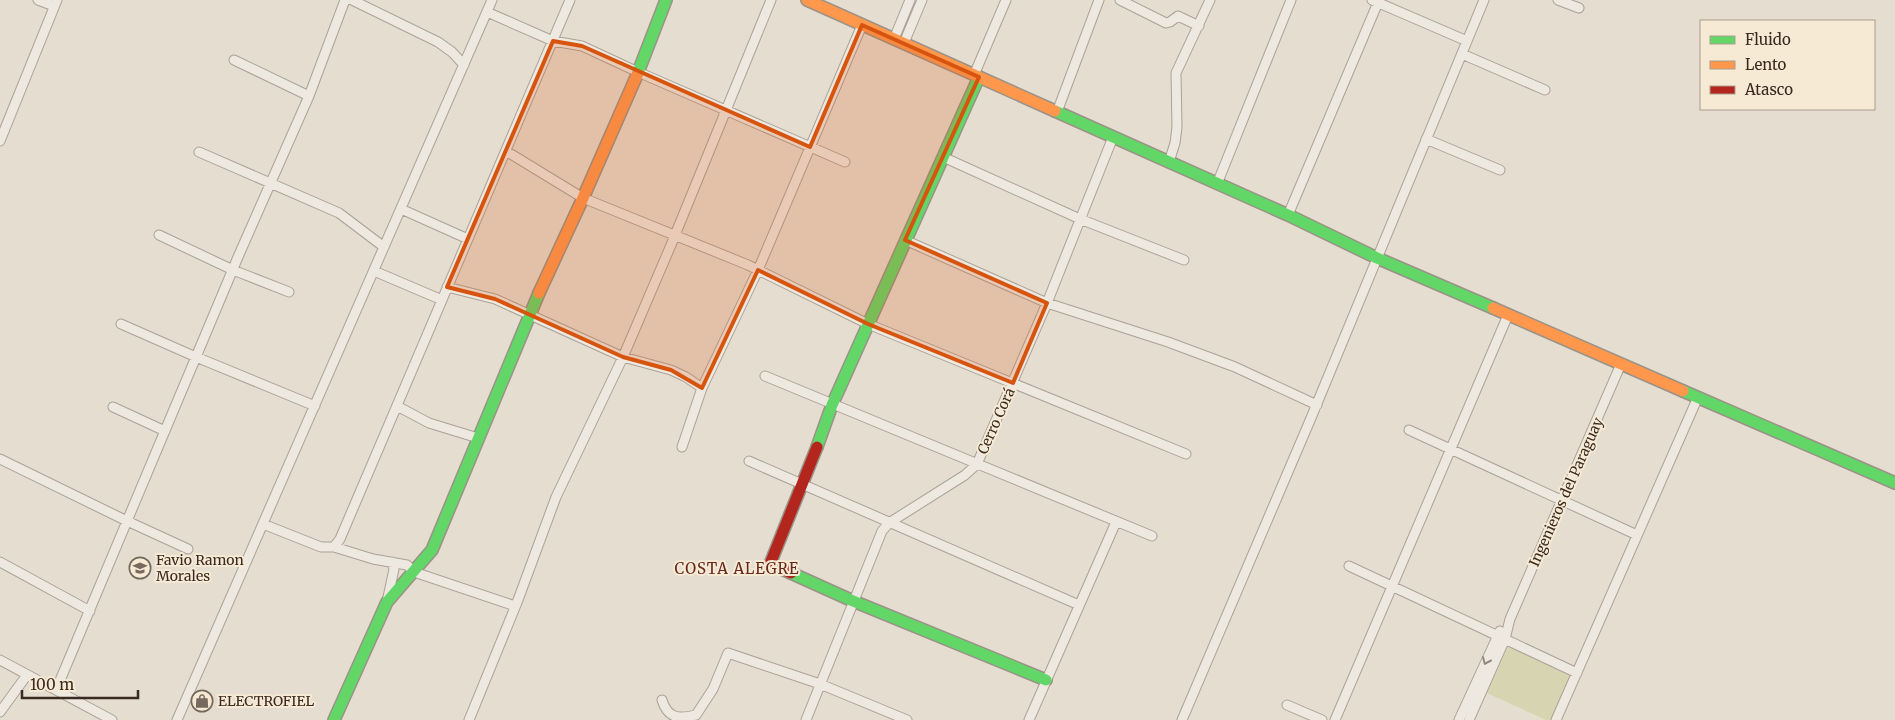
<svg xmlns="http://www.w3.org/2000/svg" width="1895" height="720" viewBox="0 0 1895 720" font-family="Merriweather,serif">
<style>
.green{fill:#d6d4b1}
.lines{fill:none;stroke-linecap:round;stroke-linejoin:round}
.street-casing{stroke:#aba297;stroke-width:11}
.fast-casing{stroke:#9a9288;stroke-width:14}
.slow-casing{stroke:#9a9288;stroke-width:14}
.jam-casing{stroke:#9a9288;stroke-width:14}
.street{stroke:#ede8e0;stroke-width:9}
.fast{stroke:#63d668;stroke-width:11}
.slow{stroke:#ff974d;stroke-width:11}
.jam{stroke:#b3261e;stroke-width:11}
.oneway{stroke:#948980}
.marked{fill:#d7540e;fill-opacity:0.2;stroke:#d7540e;stroke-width:4;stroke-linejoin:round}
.labels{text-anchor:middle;stroke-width:4;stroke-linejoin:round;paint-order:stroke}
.street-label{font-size:14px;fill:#3a2a1f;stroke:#f6ead5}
.poi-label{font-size:14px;fill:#3a2a1f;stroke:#f6ead5;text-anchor:start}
.neighbourhood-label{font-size:15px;letter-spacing:1px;fill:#67291e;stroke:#f6ead5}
</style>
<rect width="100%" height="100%" fill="#e5ddcf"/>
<path class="green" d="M 1508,647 L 1571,675 L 1551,720 L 1546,720 L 1487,693 Z"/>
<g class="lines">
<g class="street-casing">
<path id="street" d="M 38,0 L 54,6
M 352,0 L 438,42 L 452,52 L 464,65
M 1120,0 L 1166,23 L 1170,22 L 1178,16 L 1199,26
M 1372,0 L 1467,41
M 1558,0 L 1579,8
M 487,12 L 553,41 L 582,46 L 638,72 L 845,162
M 894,39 L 910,0
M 904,43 L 922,0
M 1462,54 L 1545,90
M 234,60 L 309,96
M 974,75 L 1006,0
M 1057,112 L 1099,0
M 1426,139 L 1500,170
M 0,141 L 57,0
M 506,151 L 583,198 L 748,265 L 868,324 L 1186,454
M 199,152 L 339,213 L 384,247
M 943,157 L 1080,219 L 1184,260
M 1169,162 L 1175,143 L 1177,127 L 1176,73 L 1210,0
M 1217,184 L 1291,0
M 401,209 L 468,239
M 1288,215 L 1379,0
M 159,235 L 233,270 L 289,292
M 905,240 L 1047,303 L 1168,342 L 1235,367 L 1317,405
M 374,271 L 442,300
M 447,287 L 495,299 L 623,357 L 671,370 L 686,377 L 702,388
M 121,324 L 196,357 L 315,406
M 765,376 L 1152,536
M 397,406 L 429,423 L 478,438
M 113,407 L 165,431
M 1409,430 L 1637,535
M 682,447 L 702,388 L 758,270 L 862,25
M 0,459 L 127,521 L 188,549
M 749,461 L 1079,605
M 263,524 L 321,547 L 334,547 L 373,559 L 407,565 L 414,572 L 515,606
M 334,547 L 340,539 L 570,0
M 0,562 L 90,611
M 1349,566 L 1577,673
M 387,602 L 394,569 L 392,562
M 0,660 L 112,720
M 56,690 L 238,257 L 309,96 L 345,0
M 662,700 C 668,719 679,719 696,715 L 713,689 L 728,653 L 820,684 L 907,720
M 1287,705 L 1322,720
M 0,712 L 27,675
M 177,720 L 492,0
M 469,720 L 518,600 L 556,497 L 623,357 L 671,245 L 771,0
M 806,720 L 882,531 L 889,523 L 965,475 L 977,464 L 1047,303 L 1113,137
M 1029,720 L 1116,522
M 1182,720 L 1311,418 L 1484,0
M 1335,720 L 1508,315
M 1459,720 L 1500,631
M 1469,720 L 1505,639 L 1510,619 L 1621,364
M 1556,720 L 1698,397"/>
</g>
<g class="fast-casing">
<path id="fast" d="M 637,75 L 666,0
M 1055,111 L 1288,215 L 1377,258 L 1493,308
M 1683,391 L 1895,483
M 817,447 L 832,405 L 979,77
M 791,573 L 853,601 L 1046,680
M 334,720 L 387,602 L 432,550 L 539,293"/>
</g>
<g class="slow-casing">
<path id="slow" d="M 807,0 L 1055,111
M 539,293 L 583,198 L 637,75
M 1493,308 L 1683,391"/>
</g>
<g class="jam-casing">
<path id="jam" d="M 791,573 L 770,564 L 817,447"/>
</g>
<use href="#street" class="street"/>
<use href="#fast" class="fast"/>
<use href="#slow" class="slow"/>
<use href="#jam" class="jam"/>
</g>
<defs><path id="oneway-chevron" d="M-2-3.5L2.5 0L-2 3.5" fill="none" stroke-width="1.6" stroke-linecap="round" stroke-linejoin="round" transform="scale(1.25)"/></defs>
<use class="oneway" href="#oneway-chevron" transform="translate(1486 661) rotate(114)"/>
<path class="marked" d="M 862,25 L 979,77 L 905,240 L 1047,303 L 1013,383 L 868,324 L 758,270 L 702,388 L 671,370 L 623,357 L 495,299 L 447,287 L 553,41 L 582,46 L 810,147 Z"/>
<defs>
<g id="school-ring" transform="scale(1.125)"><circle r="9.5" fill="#f6ead5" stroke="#76695d" stroke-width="1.5"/><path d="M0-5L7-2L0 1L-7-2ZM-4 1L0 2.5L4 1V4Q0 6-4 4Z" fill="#76695d"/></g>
<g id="shop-ring" transform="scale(1.125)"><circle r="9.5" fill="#f6ead5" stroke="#76695d" stroke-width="1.5"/><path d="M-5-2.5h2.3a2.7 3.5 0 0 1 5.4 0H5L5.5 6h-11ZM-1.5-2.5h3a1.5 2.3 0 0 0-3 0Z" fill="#76695d"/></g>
</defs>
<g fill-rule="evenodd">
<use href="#school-ring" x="140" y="568"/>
<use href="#shop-ring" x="202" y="701"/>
</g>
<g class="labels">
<g class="street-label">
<text transform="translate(996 421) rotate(-66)" y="5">Cerro Corá</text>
<text transform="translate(1566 492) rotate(-66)" y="5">Ingenieros del Paraguay</text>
</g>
<g class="poi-label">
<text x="156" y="565">Favio Ramon<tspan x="156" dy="16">Morales</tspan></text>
<text x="218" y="706">ELECTROFIEL</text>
</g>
<g class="neighbourhood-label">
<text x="737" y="574">COSTA ALEGRE</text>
</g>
</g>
<rect x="1700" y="20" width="175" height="90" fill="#f6ead5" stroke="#ab9d8c"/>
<rect x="1710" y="36" width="25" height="8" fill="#63d668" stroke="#ab9d8c"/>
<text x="1745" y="45" font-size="15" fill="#3a2a1f">Fluido</text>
<rect x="1710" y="61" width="25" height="8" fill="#ff974d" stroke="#ab9d8c"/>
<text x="1745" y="70" font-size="15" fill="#3a2a1f">Lento</text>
<rect x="1710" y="86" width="25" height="8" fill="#b3261e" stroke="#ab9d8c"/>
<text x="1745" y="95" font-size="15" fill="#3a2a1f">Atasco</text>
<path d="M22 690v8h116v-8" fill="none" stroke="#3a2a1f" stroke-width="2.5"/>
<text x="30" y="690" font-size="15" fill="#3a2a1f" stroke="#f6ead5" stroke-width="4" paint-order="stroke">100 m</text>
</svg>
